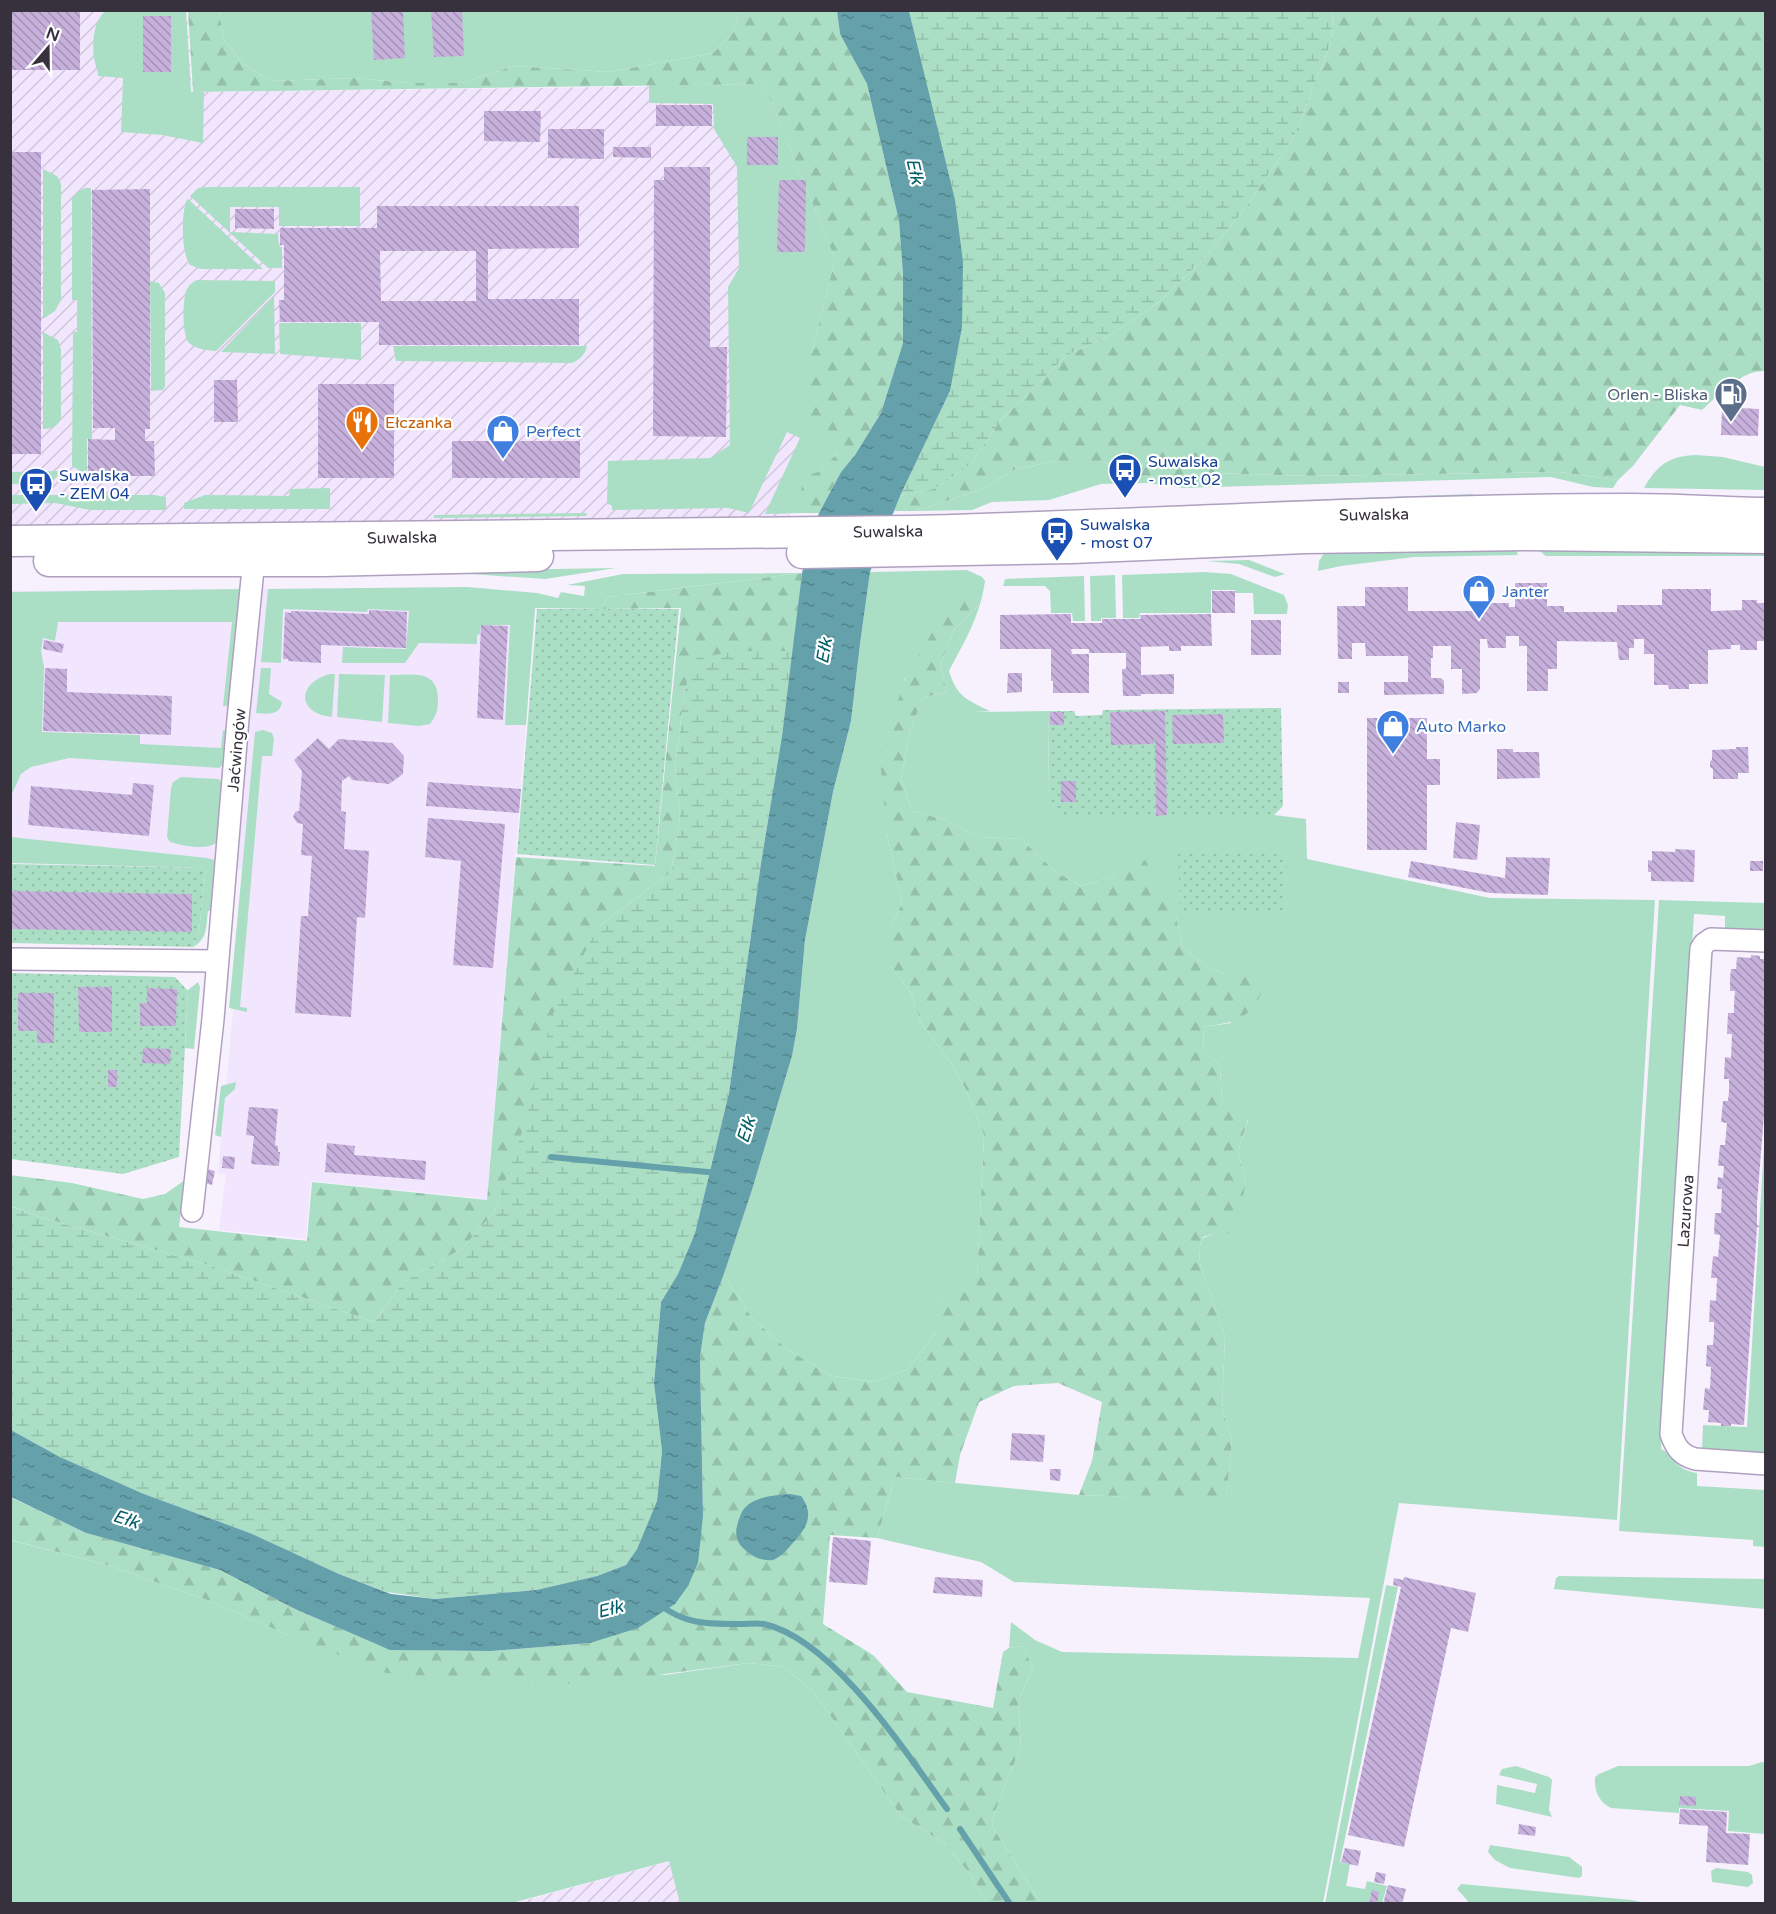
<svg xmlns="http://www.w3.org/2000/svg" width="1776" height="1914" viewBox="0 0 1776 1914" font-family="'Varela Round',sans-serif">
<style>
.built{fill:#f2e6fe}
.industrial{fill:url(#industrial-furrows)}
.grass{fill:#abdfc5}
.forest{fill:url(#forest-firs)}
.wetland{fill:url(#wetland-marsh)}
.garden{fill:url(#garden-dots)}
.water{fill:url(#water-ripples)}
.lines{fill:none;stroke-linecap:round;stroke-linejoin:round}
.stream{stroke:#64a1ab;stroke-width:6}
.building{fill:url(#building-back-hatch);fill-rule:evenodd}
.street-casing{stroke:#afa0bf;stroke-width:24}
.secondary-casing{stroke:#afa0bf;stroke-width:33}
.street{stroke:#fff;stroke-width:21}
.secondary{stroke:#fff;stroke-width:30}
.labels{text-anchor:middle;stroke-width:4.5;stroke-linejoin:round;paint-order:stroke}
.service-label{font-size:16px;fill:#4e5e75;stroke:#fff;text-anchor:end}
.food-label{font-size:16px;fill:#c56008;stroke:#fff;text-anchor:start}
.shop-label{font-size:16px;fill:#366cbe;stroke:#fff;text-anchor:start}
.transit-label{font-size:16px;fill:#164399;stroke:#fff;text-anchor:start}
.street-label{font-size:16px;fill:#37313d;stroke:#fff}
.water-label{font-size:18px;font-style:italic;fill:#035f6a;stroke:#fff}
</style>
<defs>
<pattern id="industrial-furrows" width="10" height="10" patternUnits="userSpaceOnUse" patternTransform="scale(1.5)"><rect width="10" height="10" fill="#f2e6fe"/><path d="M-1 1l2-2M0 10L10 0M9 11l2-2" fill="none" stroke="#d0c6db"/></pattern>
<pattern id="forest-firs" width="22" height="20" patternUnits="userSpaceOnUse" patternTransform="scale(1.5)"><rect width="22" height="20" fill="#abdfc5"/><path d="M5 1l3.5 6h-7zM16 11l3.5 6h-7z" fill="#94c0aa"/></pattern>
<pattern id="wetland-marsh" width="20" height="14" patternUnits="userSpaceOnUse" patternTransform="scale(1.5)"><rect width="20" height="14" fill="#abdfc5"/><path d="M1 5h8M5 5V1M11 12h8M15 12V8" fill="none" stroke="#94c0aa"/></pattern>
<pattern id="garden-dots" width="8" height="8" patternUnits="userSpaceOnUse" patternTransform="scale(1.5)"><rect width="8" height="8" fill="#abdfc5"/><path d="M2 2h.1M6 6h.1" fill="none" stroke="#94c0aa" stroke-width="1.8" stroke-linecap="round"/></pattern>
<pattern id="water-ripples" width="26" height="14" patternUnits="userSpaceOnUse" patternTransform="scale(1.5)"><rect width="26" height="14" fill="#64a1ab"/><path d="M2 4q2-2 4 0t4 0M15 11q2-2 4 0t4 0" fill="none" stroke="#53848c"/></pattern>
<pattern id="building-back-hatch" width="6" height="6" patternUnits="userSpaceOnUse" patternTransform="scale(1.5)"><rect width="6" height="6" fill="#c7b1dc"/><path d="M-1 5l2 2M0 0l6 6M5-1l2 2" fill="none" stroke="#a291b4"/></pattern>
</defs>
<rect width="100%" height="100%" fill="#f7f1fe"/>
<path class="built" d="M 467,587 L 537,593 L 487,1199 L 311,1181 L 306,1239 L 219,1230 L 226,1174 L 218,1173 L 246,870 L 11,863 L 11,591 Z"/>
<path class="industrial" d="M 10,11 L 187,11 L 192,92 L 778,85 L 852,266 L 788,521 L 11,530 Z
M 670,1861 L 717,1904 L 512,1904 L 629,1872 Z"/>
<path class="grass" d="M 106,11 L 186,12 L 191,92 L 204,92 L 203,143 L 162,135 L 121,132 L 123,78 L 98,76 C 98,70 96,68 95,62 C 91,48 93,19 106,11 Z
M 219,11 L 739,11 L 733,33 L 713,53 L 609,72 L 514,66 L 462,83 L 408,83 L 354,78 L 271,81 L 243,64 L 224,40 Z
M 764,84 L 835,259 L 811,355 L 838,436 L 838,453 L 818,472 L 800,494 L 800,513 L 765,514 L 800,438 L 787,432 L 749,513 L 728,508 L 612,510 L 612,506 L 607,503 L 608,461 L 710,458 L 730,445 L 728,287 L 739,268 L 737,167 L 714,129 L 713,104 L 649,103 L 649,85 Z
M 43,169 L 57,176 L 61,184 L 61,300 L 55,311 L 43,319 Z
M 208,187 L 360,187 L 360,226 L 279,226 L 279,207 L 230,207 L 230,232 L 278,234 L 279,247 L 282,247 L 282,268 L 268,268 L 190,196 L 198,188 Z
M 85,188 L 91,188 L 92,439 L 87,439 L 87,476 L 72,466 L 73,332 L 77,332 L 77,300 L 72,300 L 72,199 L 77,192 Z
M 187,199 L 189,200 L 263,269 L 201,269 L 190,265 C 181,253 181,213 187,199 Z
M 197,280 L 275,281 L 275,292 L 216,351 C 207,350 197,350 189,343 C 182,336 182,299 187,289 C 190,284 193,282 197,280 Z
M 150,281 L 159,283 L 165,293 L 165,386 L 163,390 L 151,391 Z
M 274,296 L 275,354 L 221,352 Z
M 279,323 L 361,323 L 361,360 L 280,354 Z
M 43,332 L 58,340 L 61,349 L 61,417 C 59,426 52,429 43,429 Z
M 393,346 L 587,346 C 585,355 580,359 572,363 L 396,361 Z
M 1696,455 L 1723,457 L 1765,467 L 1765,490 L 1644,488 C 1657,465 1669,456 1696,455 Z
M 1055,461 L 1101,461 L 1142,477 L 1213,473 L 1309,476 L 1559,472 L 1618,480 L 1613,488 L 1593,487 L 1551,477 L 1184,488 L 1146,483 L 1101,484 L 1049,500 L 992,502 L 972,510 L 915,511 L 983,489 L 1013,470 Z
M 62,471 L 53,481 L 48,483 L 11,484 L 11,472 Z
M 330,488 L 330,509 L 184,509 L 184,503 L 205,495 L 289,496 L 290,489 Z
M 1473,494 L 1473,501 L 1267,507 L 1269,501 Z
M 11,495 L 154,495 L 166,497 L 166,510 L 90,510 L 55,503 L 11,504 Z
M 587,513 L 586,516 L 434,518 L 434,515 Z
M 1765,546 L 1766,556 L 1546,556 L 1542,553 L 1539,548 Z
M 1515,547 L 1518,555 L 1414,557 L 1341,566 L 1318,571 L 1319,561 L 1325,552 Z
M 1249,560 L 1285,574 L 1275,577 L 1239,564 L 1207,561 Z
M 616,568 L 545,579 L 469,574 L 333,575 L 419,571 Z
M 967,570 L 982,577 L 985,581 C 980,617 965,640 949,671 C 957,697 967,700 990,711 L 974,712 L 1049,711 L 1048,805 L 1274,815 L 1306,819 L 1307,859 L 1490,898 L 1655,900 L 1617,1520 L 1399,1503 L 1323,1903 L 1041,1903 L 992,1826 L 996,1809 L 1021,1746 L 1018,1702 L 1033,1667 L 1022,1646 L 1009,1648 L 1011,1622 L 1035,1640 L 1062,1652 L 1358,1658 L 1370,1598 L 1014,1582 L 981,1562 L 877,1538 L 895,1477 L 1079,1495 L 1226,1500 L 1232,1440 L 1222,1408 L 1225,1336 L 1200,1263 L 1199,1248 L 1203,1238 L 1213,1234 L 1246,1181 L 1238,1152 L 1248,1120 L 1222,1101 L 1220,1065 L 1204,1051 L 1203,1027 L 1231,1023 L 1225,974 L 1204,965 L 1183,947 L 1176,917 L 1130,856 L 1112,877 L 1081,886 L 1056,872 L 1021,839 L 979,837 L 946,820 L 912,811 L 901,780 L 910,730 L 924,697 L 947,692 L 940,666 L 954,630 L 979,605 L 975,590 L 904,680 L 887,833 L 902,903 L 890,930 L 890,965 L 911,993 L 921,1023 L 951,1063 L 965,1088 L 984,1135 L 977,1280 L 937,1301 L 937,1331 L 907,1370 L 874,1382 L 833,1376 L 788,1350 L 752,1318 L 724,1274 L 752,1190 L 792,1056 L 797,1029 L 805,940 L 833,792 L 851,721 L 860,644 L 870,572 Z
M 1204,572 L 1231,574 L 1284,595 L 1288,605 L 1287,614 L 1254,614 L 1253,593 L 1235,593 L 1235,590 L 1211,590 L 1211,613 L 1140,613 L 1139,618 L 1123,618 L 1122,575 Z
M 802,573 L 607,597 L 603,609 L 535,608 L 526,725 L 505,725 L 510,625 L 481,625 L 480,634 L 477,635 L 477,644 L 419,643 L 405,663 L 342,663 L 343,647 L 406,649 L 409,611 L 368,609 L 367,612 L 283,609 L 281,663 L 261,662 L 268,589 L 467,587 L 537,593 L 558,598 L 561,592 L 584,596 L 585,586 L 567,585 L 623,574 Z
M 1115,575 L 1116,618 L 1101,618 L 1101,621 L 1091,621 L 1090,576 Z
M 1084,576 L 1085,621 L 1073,621 L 1072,613 L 1051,613 L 1050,591 L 1045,586 L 1003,586 L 1005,579 Z
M 242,589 L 231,702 L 228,706 L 223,706 L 232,622 L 58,622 L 55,641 L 43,638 L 41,651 L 44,667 L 42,732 L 140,735 L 140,744 L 221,748 L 223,730 L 227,731 L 226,763 L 219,768 L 69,758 L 31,767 L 21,774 L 11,796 L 11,592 Z
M 261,668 L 271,668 L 269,694 L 282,702 C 280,716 267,714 256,713 Z
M 330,674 L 335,674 L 332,717 C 295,713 298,682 330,674 Z
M 339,674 L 385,675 L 382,722 L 337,717 Z
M 390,675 C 412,675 437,669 438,698 C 438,709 437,715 430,724 L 419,726 L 388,723 Z
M 263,730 L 272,733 L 274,739 L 272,756 L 262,756 L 240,1007 L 247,1008 L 247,1012 L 229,1008 L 255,732 Z
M 181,777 L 218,779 L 223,782 L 219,840 C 210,852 183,846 170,842 L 167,837 L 171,788 L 173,782 Z
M 11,837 L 207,858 L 214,860 L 217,867 L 213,911 L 208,911 C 206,926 208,939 193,947 L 199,931 L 206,868 L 11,863 Z
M 1659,900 L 1765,903 L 1765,934 L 1725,931 L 1725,916 L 1694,914 L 1661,1449 C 1676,1455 1672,1469 1697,1473 L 1697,1486 L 1765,1490 L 1765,1547 L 1753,1546 L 1753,1540 L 1619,1531 Z
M 198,982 L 200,987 L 194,1049 L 185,1048 L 188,990 Z
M 236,1082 L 235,1089 L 225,1098 L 221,1137 L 215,1135 L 221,1086 Z
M 1765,1129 L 1765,1453 L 1702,1449 L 1703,1425 L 1747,1427 Z
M 10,1540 L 107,1565 L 210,1601 L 290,1636 L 665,1675 L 748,1663 L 783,1667 L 812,1690 L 901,1816 L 944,1843 L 970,1874 L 987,1903 L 680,1903 L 669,1861 L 512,1903 L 11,1903 Z
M 1559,1576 L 1765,1579 L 1765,1609 L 1554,1589 L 1556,1578 Z
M 1386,1585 L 1398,1587 L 1340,1862 L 1350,1864 L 1346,1886 L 1365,1889 L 1367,1881 L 1387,1886 L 1382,1903 L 1325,1904 Z
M 1762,1762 L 1766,1763 L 1765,1834 L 1728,1831 L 1729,1811 L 1679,1808 L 1679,1813 L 1611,1808 C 1599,1802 1594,1791 1595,1777 L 1599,1774 L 1618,1766 L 1749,1766 Z
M 1516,1766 L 1549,1777 L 1552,1780 L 1549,1810 L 1552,1817 L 1496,1804 L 1497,1785 L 1535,1793 L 1537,1784 L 1499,1775 L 1502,1769 Z
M 1490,1845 L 1569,1857 L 1582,1867 L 1582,1876 L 1579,1878 L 1510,1868 L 1495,1860 L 1488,1852 Z
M 1716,1868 L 1748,1872 L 1752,1875 L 1753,1883 L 1748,1887 L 1712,1882 L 1711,1871 Z
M 1461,1884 L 1632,1900 L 1645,1903 L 1465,1903 L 1468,1901 L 1457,1889 Z"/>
<path class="forest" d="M 188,11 L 219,11 L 224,40 L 243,64 L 271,81 L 354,78 L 408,83 L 462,83 L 514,66 L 609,72 L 713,53 L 733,33 L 739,11 L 837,11 L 840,34 L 867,84 L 899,221 L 903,274 L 903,343 L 881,413 L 855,455 L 841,472 L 819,513 L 800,513 L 800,494 L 805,476 L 818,472 L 838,453 L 838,436 L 807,417 L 811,355 L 835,259 L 764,84 L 193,92 Z
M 1333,11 L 1765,11 L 1765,371 C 1742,370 1718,395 1702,410 L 1680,405 L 1633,466 L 1618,480 L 1559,472 L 1309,476 L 1213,473 L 1142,477 L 1101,461 L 1055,461 L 1013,470 L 983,489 L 915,511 L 894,511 L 900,496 L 936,488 L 971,464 L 999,422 L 1066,356 L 1112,334 L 1158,303 L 1205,257 L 1241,214 L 1293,139 L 1331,43 Z
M 802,573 L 793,651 L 739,651 L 685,688 L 675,767 L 680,818 L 671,872 L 598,927 L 495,1211 L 462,1249 L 403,1282 L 374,1322 L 208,1265 L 37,1216 L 11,1206 L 10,1175 L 72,1183 L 143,1199 L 165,1194 L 185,1180 L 179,1227 L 307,1241 L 312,1182 L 487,1200 L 516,857 L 655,866 L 681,608 L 603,609 L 607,597 Z
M 975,589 L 979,605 L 954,630 L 940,666 L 947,692 L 924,697 L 910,730 L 901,780 L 912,811 L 946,820 L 979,837 L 1021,839 L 1056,872 L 1081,886 L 1112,877 L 1130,855 L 1146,861 L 1176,917 L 1183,947 L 1204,965 L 1225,974 L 1250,969 L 1261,994 C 1247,1023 1231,1022 1203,1027 L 1204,1051 L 1220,1065 L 1222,1101 L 1248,1119 L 1238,1152 L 1246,1181 L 1236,1233 L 1213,1234 L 1203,1237 L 1199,1248 L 1200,1263 L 1225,1336 L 1222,1408 L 1232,1440 L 1226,1501 L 1079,1495 L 1092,1461 L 1102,1402 L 1058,1383 L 1014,1386 L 979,1402 L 960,1455 L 955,1483 L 895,1477 L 877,1538 L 830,1535 L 823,1624 L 873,1655 L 907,1692 L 993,1708 L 1003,1652 L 1009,1648 L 1022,1646 L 1033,1667 L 1018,1702 L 1021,1746 L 996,1809 L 992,1826 L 1041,1903 L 987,1903 L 970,1874 L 944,1843 L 901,1816 L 812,1690 L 783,1667 L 748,1663 L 589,1684 L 510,1682 L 386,1673 L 290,1636 L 210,1601 L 107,1565 L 11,1540 L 10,1497 L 86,1533 L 220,1570 L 295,1609 L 390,1650 L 491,1651 L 590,1643 L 703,1516 L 700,1357 L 705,1323 L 724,1274 L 752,1318 L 788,1350 L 833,1376 L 874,1382 L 907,1370 L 937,1331 L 937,1301 L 977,1279 L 984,1135 L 965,1088 L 951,1063 L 921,1023 L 911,993 L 890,965 L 890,930 L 902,903 L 887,833 L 881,769 L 891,724 L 904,681 L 936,626 Z"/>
<path class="wetland" d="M 909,11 L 1333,11 L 1331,43 L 1293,139 L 1241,214 L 1205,257 L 1158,303 L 1112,334 L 1066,356 L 999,422 L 971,464 L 936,488 L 900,496 L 950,391 L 931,104 Z
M 739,651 L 793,651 L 782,736 L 761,863 L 729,1093 L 695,1233 L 678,1274 L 661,1302 L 654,1383 L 662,1451 L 657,1501 L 637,1549 L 626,1565 L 597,1576 L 536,1590 L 435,1599 L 387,1592 L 339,1574 L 250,1533 L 144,1494 L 60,1457 L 11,1430 L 10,1206 L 37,1216 L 208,1265 L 374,1322 L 403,1282 L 462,1249 L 495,1211 L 525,1123 L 552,1016 L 598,927 L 671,872 L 680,818 L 675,767 L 685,688 L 696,658 Z"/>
<path class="garden" d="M 537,609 L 679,609 L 655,865 L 517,854 Z
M 1281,708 L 1283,806 L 1274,815 L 1062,817 L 1048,805 L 1049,711 L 1074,711 L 1076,716 L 1102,715 L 1103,710 Z
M 1178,853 L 1278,853 L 1287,861 L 1284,912 L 1180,912 Z
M 11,864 L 206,868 L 199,931 L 193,947 L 11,943 Z
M 11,973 L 175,977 L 188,991 L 179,1157 L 123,1174 L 11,1159 Z"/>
<path class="water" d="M 837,11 L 909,11 L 955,200 L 963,262 L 962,327 L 950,391 L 900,496 L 870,572 L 860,644 L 851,721 L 833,792 L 805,940 L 797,1029 L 792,1056 L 752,1190 L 724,1274 L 705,1323 L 700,1357 L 703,1516 L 698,1563 L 688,1586 L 675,1604 L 638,1628 L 590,1643 L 491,1651 L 390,1650 L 295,1609 L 220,1570 L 86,1533 L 11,1497 L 11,1430 L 60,1457 L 144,1494 L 250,1533 L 339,1574 L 391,1594 L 435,1599 L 536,1590 L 597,1576 L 626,1565 L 637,1549 L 657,1501 L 662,1451 L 654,1383 L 661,1302 L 678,1274 L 695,1233 L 729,1093 L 761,863 L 782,736 L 802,573 L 819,513 L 841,472 L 855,455 L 881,413 L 903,343 L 903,274 L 899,221 L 867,84 L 840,34 Z
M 790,1494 L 801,1496 C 816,1516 805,1530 791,1545 C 787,1550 779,1558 773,1560 C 767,1561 759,1559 755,1557 C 735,1545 732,1535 741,1514 C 748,1497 774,1495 790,1494 Z"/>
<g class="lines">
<path class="stream" d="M 551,1157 L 718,1173
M 659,1604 C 685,1625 709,1624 741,1624 C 748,1624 757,1623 764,1624 C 834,1640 906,1753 947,1809
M 960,1829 L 1010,1904"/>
</g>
<path class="building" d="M 10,10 L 80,10 L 80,70 L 10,70 Z
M 371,10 L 403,10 L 405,58 L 374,60 Z
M 431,10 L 462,10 L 464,56 L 434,57 Z
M 143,16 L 171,16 L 171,72 L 143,72 Z
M 656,105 L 712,105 L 712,126 L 656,126 Z
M 484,111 L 541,111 L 540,142 L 484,141 Z
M 548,129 L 604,129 L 604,159 L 548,158 Z
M 747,137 L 778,137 L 778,165 L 747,165 Z
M 613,147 L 651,147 L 651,158 L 613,157 Z
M 10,152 L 41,152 L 41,454 L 10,454 Z
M 664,167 L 710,167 L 710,347 L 727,347 L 726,437 L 653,436 L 654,180 L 664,180 Z
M 779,180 L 806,180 L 805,252 L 777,252 Z
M 150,189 L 150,429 L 145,429 L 145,441 L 154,441 L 155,476 L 88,476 L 88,439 L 115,440 L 115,428 L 93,428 L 92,190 Z
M 377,206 L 579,206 L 579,248 L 488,249 L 488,299 L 579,299 L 579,345 L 379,345 L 379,322 L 280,322 L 279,300 L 284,300 L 284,245 L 280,245 L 280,228 L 377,228 ZM 380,251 L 476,251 L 476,301 L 381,301 Z
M 235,209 L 274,209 L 274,229 L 235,228 Z
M 214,380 L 237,380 L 238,422 L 214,422 Z
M 318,384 L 394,384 L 394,478 L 318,478 Z
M 1722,407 L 1759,409 L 1758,436 L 1721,435 Z
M 452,441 L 580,441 L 580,478 L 452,478 Z
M 1515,583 L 1547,583 L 1547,606 L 1564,606 L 1564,612 L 1617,612 L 1617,605 L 1662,605 L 1662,589 L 1711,589 L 1711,611 L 1742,610 L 1742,600 L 1757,600 L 1757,603 L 1766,603 L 1766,641 L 1757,641 L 1757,650 L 1740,650 L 1740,645 L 1731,645 L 1731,649 L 1708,650 L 1708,684 L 1689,684 L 1689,689 L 1669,689 L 1668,685 L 1654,685 L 1654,654 L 1644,654 L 1644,639 L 1634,639 L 1634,648 L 1629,648 L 1629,660 L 1619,660 L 1617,642 L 1557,641 L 1557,669 L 1548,669 L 1548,691 L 1527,691 L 1527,646 L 1519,646 L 1519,636 L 1506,636 L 1506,648 L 1488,648 L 1487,639 L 1480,639 L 1480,689 L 1477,693 L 1462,694 L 1462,669 L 1451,669 L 1451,646 L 1433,646 L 1433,658 L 1431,658 L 1431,678 L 1441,678 L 1444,681 L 1444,694 L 1384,695 L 1384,682 L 1408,682 L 1408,656 L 1366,656 L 1365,643 L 1352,643 L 1352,659 L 1338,659 L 1337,606 L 1365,606 L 1365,587 L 1408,587 L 1408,611 L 1479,611 L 1479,603 L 1509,603 L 1509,607 L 1515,607 Z
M 1212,591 L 1235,591 L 1235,613 L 1212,613 Z
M 369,610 L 407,612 L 406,648 L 321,645 L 321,663 L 288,661 L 288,659 L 283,659 L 285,612 L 291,613 L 291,611 L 369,614 Z
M 1071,614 L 1071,623 L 1102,623 L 1102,619 L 1141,619 L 1140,615 L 1211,614 L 1212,646 L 1181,646 L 1181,651 L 1169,651 L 1169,646 L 1141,647 L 1141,675 L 1174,674 L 1174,694 L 1141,694 L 1141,696 L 1123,696 L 1122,669 L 1126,669 L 1126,653 L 1089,653 L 1089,649 L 1071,649 L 1072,654 L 1089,654 L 1089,693 L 1053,693 L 1053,681 L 1051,681 L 1051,649 L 1000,649 L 1000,615 Z
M 1251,620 L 1281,620 L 1281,655 L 1251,655 Z
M 481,625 L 508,626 L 503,720 L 477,718 Z
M 44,640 L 64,644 L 62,653 L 43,649 Z
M 45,668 L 67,669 L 67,692 L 172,696 L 171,735 L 43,731 Z
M 1008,673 L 1022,673 L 1022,692 L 1007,693 Z
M 1338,682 L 1349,682 L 1349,693 L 1338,693 Z
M 1165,711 L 1167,815 L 1156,816 L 1155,736 L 1154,744 L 1111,745 L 1110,712 Z
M 1050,712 L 1064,712 L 1064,725 L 1050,725 Z
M 1223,714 L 1224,743 L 1173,744 L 1172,715 Z
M 1367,718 L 1427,718 L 1427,759 L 1440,759 L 1440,785 L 1427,785 L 1427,850 L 1367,850 Z
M 318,738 L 329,749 L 339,739 L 392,743 L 404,756 L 403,774 L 389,784 L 352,780 L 349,776 L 342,781 L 341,811 L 346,812 L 344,849 L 369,851 L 365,918 L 357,917 L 351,1017 L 295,1013 L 301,916 L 308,916 L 312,856 L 301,855 L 303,824 L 297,823 L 293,817 L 295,812 L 299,811 L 302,771 L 294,760 Z
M 1736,747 L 1748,747 L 1749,773 L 1738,773 L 1738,779 L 1713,779 L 1713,769 L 1710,767 L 1710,762 L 1712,759 L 1712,750 L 1736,749 Z
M 1497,749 L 1513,749 L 1513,752 L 1539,752 L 1540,778 L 1497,779 Z
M 1061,781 L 1076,781 L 1076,802 L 1061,802 Z
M 428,782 L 521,789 L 519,813 L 426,806 Z
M 133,783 L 154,785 L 149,836 L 28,825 L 31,786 L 132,795 Z
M 428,818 L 505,824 L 493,968 L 453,965 L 461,861 L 425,857 Z
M 1456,822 L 1480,825 L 1477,860 L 1453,858 Z
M 1675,849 L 1695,850 L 1694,882 L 1651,881 L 1651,872 L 1648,872 L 1648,860 L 1652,861 L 1652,851 L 1675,852 Z
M 1506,857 L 1550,858 L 1548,895 L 1490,893 L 1408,877 L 1411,861 L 1505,878 Z
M 1750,861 L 1763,861 L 1763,871 L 1750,871 Z
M 10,891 L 192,894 L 192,932 L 10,929 Z
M 1751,955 L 1760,956 L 1760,959 L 1766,959 L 1764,1114 L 1766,1115 L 1764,1115 L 1757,1203 L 1757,1225 L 1761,1227 L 1757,1227 L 1744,1425 L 1731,1424 L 1731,1426 L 1721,1426 L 1721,1423 L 1708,1422 L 1709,1410 L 1703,1410 L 1705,1388 L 1710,1389 L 1711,1367 L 1706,1366 L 1707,1345 L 1713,1345 L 1714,1332 L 1714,1322 L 1709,1322 L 1710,1300 L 1716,1301 L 1717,1278 L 1711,1278 L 1713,1256 L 1718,1257 L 1720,1235 L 1714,1234 L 1715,1213 L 1721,1213 L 1722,1189 L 1717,1189 L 1718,1177 L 1723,1178 L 1724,1166 L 1718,1166 L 1720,1145 L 1725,1145 L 1727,1123 L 1721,1122 L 1723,1101 L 1728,1101 L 1729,1091 L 1729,1079 L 1724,1079 L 1725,1057 L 1731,1058 L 1732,1034 L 1727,1034 L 1728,1013 L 1734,1013 L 1734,1003 L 1735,991 L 1730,991 L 1730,979 L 1731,969 L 1736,969 L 1737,957 L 1751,958 Z
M 78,987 L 112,987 L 112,1032 L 79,1032 Z
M 147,988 L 177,989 L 176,1026 L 140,1026 L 140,1003 L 147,1003 Z
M 18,993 L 54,993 L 54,1043 L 37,1043 L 37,1031 L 18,1031 Z
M 143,1048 L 171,1049 L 170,1064 L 142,1063 Z
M 108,1070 L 117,1070 L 117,1087 L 108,1087 Z
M 249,1107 L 278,1109 L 275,1145 L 278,1146 L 278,1152 L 280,1152 L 279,1166 L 251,1164 L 254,1136 L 246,1135 Z
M 327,1143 L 355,1146 L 354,1155 L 426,1161 L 425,1180 L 325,1172 Z
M 223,1156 L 235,1157 L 234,1169 L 222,1168 Z
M 207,1169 L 215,1171 L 212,1185 L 204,1183 Z
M 1012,1433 L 1045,1435 L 1043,1462 L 1010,1460 Z
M 1050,1469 L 1061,1469 L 1060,1481 L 1050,1480 Z
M 833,1537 L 871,1541 L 867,1585 L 829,1582 Z
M 935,1577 L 983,1580 L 982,1597 L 933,1593 Z
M 1404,1577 L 1476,1593 L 1468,1632 L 1451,1628 L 1404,1847 L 1348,1835 L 1401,1587 L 1393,1585 L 1394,1578 L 1403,1580 Z
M 1680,1796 L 1696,1797 L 1696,1806 L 1679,1805 Z
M 1680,1809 L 1727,1812 L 1726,1833 L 1750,1834 L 1748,1865 L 1706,1862 L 1708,1826 L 1679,1824 Z
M 1519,1824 L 1536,1827 L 1535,1836 L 1518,1834 Z
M 1345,1848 L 1361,1851 L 1358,1866 L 1341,1862 Z
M 1376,1872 L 1386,1874 L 1384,1884 L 1374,1882 Z
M 1388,1885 L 1406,1889 L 1402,1904 L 1383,1904 Z
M 1372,1890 L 1379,1892 L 1377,1904 L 1369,1904 Z"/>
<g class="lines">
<g class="street-casing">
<path id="street" d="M 1766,941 L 1711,939 L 1704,944 L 1701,949 L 1671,1434 C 1676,1448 1681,1455 1695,1459 L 1766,1464
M 10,959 L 218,961
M 192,1211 L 213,1019 L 238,719 L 255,549"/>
</g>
<g class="secondary-casing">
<path id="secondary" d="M 10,541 L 910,531 C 1150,525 1390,509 1630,509 C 1675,509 1720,512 1766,513
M 802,553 L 1072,548 L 1305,538 L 1529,535 L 1766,538
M 49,561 L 323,561 L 538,556"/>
</g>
<use href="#street" class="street"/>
<use href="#secondary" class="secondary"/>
</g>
<defs>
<g id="fuel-pin" transform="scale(1.725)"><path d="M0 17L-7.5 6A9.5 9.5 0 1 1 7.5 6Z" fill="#5c6f8a" stroke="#fff"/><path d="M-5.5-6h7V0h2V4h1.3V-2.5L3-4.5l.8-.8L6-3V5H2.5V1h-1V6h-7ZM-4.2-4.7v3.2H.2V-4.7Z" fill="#fff"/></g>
<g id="restaurant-pin" transform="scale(1.725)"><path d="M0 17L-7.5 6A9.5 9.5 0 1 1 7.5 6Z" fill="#e8710a" stroke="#fff"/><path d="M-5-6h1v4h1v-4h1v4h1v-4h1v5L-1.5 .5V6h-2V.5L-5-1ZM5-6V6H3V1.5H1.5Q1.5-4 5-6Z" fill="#fff"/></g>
<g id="shop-pin" transform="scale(1.725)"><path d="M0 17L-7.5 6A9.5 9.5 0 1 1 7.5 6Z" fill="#3f7fe0" stroke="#fff"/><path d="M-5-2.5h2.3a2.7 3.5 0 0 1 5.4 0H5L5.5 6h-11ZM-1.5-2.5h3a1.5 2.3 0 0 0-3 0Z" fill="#fff"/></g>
<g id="bus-pin" transform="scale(1.725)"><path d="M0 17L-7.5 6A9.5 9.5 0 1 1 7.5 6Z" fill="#1a4fb4" stroke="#fff"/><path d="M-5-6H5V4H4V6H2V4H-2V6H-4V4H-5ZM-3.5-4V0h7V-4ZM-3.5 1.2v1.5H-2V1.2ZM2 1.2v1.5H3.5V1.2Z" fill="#fff"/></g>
</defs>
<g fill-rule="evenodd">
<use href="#fuel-pin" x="1731" y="394"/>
<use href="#restaurant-pin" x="362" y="422"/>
<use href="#shop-pin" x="503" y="431"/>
<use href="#bus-pin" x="1125" y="470"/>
<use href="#bus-pin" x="36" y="484"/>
<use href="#bus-pin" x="1057" y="533"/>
<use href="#shop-pin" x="1479" y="591"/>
<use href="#shop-pin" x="1393" y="726"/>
</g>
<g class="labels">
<g class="service-label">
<text x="1708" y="400">Orlen - Bliska</text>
</g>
<g class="food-label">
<text x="385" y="428">Ełczanka</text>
</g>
<g class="shop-label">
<text x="526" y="437">Perfect</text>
<text x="1502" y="597">Janter</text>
<text x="1416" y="732">Auto Marko</text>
</g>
<g class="transit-label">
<text x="1148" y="467">Suwalska<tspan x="1148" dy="18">- most 02</tspan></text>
<text x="59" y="481">Suwalska<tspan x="59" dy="18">- ZEM 04</tspan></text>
<text x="1080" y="530">Suwalska<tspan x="1080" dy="18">- most 07</tspan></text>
</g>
<g class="street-label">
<text transform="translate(1374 514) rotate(-1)" y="6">Suwalska</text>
<text transform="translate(888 531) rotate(-1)" y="6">Suwalska</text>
<text transform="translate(402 537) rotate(-1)" y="6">Suwalska</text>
<text transform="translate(236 750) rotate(-85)" y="6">Jaćwingów</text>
<text transform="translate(1685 1211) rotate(-86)" y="6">Lazurowa</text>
</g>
<g class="water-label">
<text transform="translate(915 171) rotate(77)" y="6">Ełk</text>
<text transform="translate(824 651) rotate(-80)" y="6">Ełk</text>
<text transform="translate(746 1130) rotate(-72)" y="6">Ełk</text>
<text transform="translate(126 1519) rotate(18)" y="6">Ełk</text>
<text transform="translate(610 1609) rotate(-14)" y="6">Ełk</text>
</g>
</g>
<rect width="1776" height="1914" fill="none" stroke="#37313d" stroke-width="24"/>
<g transform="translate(48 48) rotate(20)" stroke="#ffffff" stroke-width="4.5" paint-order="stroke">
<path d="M0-4.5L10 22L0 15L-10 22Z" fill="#37313d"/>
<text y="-9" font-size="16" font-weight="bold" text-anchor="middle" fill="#37313d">N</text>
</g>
</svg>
